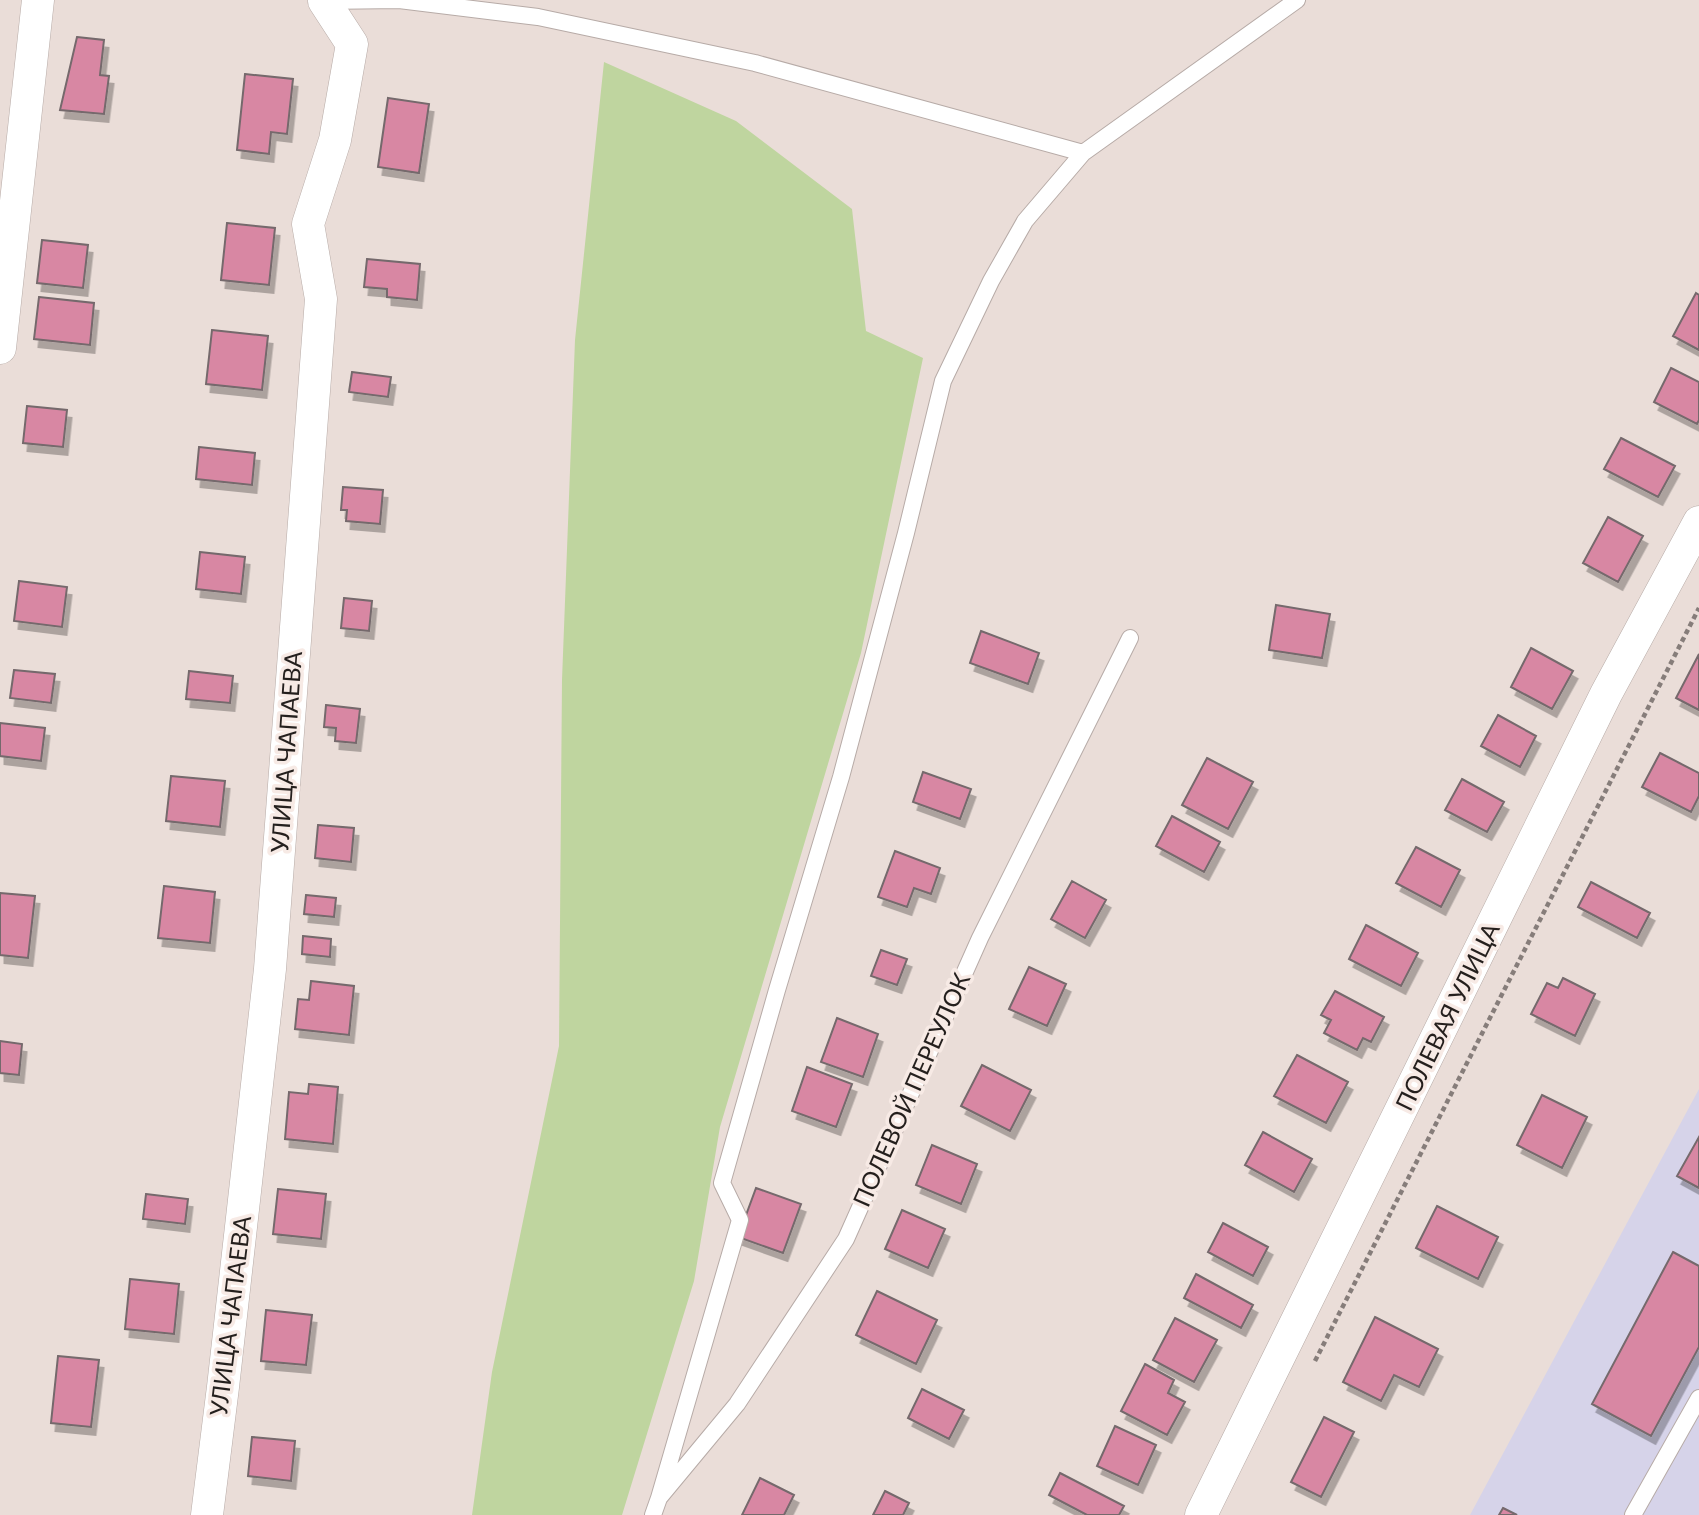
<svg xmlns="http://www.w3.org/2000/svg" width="1699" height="1515" viewBox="0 0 1699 1515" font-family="Lato,sans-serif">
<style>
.industrial{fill:#d6d3e9}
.green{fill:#bfd59f}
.building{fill:#d887a3;stroke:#75696c;stroke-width:2;filter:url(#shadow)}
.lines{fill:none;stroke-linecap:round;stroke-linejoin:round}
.service-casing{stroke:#b7aba7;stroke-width:18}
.minor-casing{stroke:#b7aba7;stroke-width:33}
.path{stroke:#867d7a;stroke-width:4.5;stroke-dasharray:5 3.5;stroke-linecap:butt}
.service{stroke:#fff;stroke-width:16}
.minor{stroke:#fff;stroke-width:32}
.labels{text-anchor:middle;stroke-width:7;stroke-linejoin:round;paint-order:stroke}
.street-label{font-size:24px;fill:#241f1d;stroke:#f7eae5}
</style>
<defs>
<filter id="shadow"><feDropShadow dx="4.5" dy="8" stdDeviation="0" flood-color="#0004"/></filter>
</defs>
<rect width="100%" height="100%" fill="#eaddd8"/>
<path class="industrial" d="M 1699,1089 L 1699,1515 L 1470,1515 Z"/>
<path class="green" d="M 604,62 L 736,121 L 852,209 L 866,331 L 923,358 L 861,653 L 720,1127 L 694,1281 L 622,1515 L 472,1515 L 492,1372 L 559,1046 L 562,680 L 575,340 Z"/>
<path class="building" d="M 77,37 L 104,40 L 100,75 L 109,76 L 104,114 L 60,110 Z
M 245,74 L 293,79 L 287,134 L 271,132 L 269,154 L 237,150 Z
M 388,98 L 429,104 L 419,173 L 378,167 Z
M 227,223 L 275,228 L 269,285 L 221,280 Z
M 42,240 L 88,245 L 83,288 L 37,283 Z
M 367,259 L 420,264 L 417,300 L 387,297 L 387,289 L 364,287 Z
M 1696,293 L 1699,295 L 1699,350 L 1673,336 Z
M 39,297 L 94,303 L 90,345 L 34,339 Z
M 212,330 L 268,336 L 262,390 L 206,384 Z
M 1671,368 L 1699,382 L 1699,420 L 1697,424 L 1654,402 Z
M 352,372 L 391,377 L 388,397 L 349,392 Z
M 27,406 L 67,410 L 63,447 L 23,443 Z
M 1621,438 L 1675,466 L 1658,497 L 1604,469 Z
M 199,447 L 255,453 L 252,485 L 196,479 Z
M 343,487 L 383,490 L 380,524 L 346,521 L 347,510 L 341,510 Z
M 1608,517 L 1643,536 L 1618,582 L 1583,563 Z
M 200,552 L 245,557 L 241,594 L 196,589 Z
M 19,581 L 67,587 L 62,627 L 14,621 Z
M 344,598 L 372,601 L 369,631 L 341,628 Z
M 1276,605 L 1330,614 L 1322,658 L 1269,650 Z
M 981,631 L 1039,653 L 1028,684 L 970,663 Z
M 1531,648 L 1573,671 L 1552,709 L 1511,687 Z
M 1699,654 L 1699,710 L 1676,698 Z
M 14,670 L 55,674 L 51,703 L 10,698 Z
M 189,671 L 233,676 L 230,703 L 186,699 Z
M 326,705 L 360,709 L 356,743 L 335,741 L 336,728 L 324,727 Z
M 1498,715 L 1536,736 L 1520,767 L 1481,746 Z
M 0,723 L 45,728 L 41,761 L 0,756 Z
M 1660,753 L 1699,773 L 1699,796 L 1691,812 L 1642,787 Z
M 1207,758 L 1253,782 L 1228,829 L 1182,805 Z
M 923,772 L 971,789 L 960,819 L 913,802 Z
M 171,776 L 225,781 L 220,827 L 166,821 Z
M 1462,779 L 1504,802 L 1487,832 L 1445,810 Z
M 1172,816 L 1220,842 L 1204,872 L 1156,846 Z
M 318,825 L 354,828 L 351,862 L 315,858 Z
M 1416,847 L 1460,870 L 1441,907 L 1396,883 Z
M 895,851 L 940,868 L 931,894 L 914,888 L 907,907 L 878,897 Z
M 1072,881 L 1106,900 L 1085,938 L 1051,919 Z
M 1591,882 L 1650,913 L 1637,938 L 1578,907 Z
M 164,886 L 215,892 L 210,943 L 158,938 Z
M 0,893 L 35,896 L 28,958 L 0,955 Z
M 306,895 L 336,898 L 334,917 L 304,914 Z
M 1366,925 L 1418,953 L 1401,986 L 1349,959 Z
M 303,936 L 331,939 L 330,957 L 302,954 Z
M 881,950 L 907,959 L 897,985 L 871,976 Z
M 1029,967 L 1066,984 L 1047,1026 L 1009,1009 Z
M 1563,978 L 1595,994 L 1575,1036 L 1531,1014 L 1547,983 L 1558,988 Z
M 311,981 L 354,986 L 349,1035 L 295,1029 L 298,999 L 309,1000 Z
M 1335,991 L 1384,1017 L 1371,1042 L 1363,1038 L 1357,1050 L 1324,1033 L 1331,1020 L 1321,1015 Z
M 837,1018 L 878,1034 L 863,1077 L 821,1062 Z
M 0,1041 L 22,1044 L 19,1075 L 0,1073 Z
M 1297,1055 L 1348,1082 L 1326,1123 L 1274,1096 Z
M 982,1065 L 1031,1090 L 1010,1131 L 961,1106 Z
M 807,1067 L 852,1084 L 836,1127 L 792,1111 Z
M 309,1084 L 338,1087 L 333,1144 L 285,1139 L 289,1092 L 308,1094 Z
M 1542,1095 L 1587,1117 L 1562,1168 L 1517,1145 Z
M 1263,1132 L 1312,1159 L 1294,1192 L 1245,1165 Z
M 1699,1137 L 1699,1188 L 1677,1176 Z
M 932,1145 L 977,1164 L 961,1204 L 916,1185 Z
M 756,1188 L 801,1204 L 783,1253 L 738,1237 Z
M 278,1189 L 326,1194 L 321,1239 L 273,1234 Z
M 146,1194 L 188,1199 L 185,1224 L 143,1219 Z
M 1437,1206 L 1498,1237 L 1478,1279 L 1416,1248 Z
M 902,1210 L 945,1229 L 928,1268 L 885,1249 Z
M 1223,1223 L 1268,1247 L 1253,1276 L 1208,1252 Z
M 1673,1252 L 1699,1266 L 1699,1347 L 1651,1436 L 1592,1404 Z
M 1196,1274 L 1253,1305 L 1241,1328 L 1184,1298 Z
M 130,1279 L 179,1284 L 174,1334 L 125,1329 Z
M 877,1291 L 937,1320 L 916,1364 L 856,1335 Z
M 266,1310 L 312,1315 L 306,1365 L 261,1361 Z
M 1375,1317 L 1438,1349 L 1419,1387 L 1394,1375 L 1381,1401 L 1343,1382 Z
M 1175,1318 L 1217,1340 L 1194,1382 L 1153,1360 Z
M 58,1356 L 99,1360 L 91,1427 L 51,1423 Z
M 1145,1364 L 1174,1380 L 1168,1393 L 1185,1402 L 1167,1435 L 1121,1411 Z
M 922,1389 L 964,1410 L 949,1439 L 908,1418 Z
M 1324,1417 L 1354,1432 L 1321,1497 L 1291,1482 Z
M 1115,1426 L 1156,1445 L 1138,1485 L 1097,1466 Z
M 252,1437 L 295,1441 L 291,1481 L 248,1476 Z
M 1060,1473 L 1124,1506 L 1119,1515 L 1087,1515 L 1049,1495 Z
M 760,1478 L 794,1495 L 784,1515 L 742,1515 Z
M 885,1491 L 909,1503 L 903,1515 L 873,1515 Z
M 1503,1508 L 1517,1515 L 1499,1515 Z"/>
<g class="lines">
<g class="service-casing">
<path id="service" d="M 323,1 L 399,0 L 538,17 L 755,63 L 1083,153
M 659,1498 L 740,1220 L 722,1183 L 777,990 L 841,777 L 906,533 L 943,381 L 991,281 L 1025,221 L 1083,153 L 1297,0
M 653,1515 L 659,1498 L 737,1404 L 846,1239 L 980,938 L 1130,638
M 1633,1515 L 1699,1398"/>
</g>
<g class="minor-casing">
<path id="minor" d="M 0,348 L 38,0
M 207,1515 L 223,1387 L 270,969 L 321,299 L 308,224 L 335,140 L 352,44 L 324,1
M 1201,1515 L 1606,694 L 1699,522"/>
</g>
<path class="path" d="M 1315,1361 L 1699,608"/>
<use href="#service" class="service"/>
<use href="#minor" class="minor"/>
</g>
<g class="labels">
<g class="street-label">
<text transform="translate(287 752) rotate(-86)" y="8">УЛИЦА ЧАПАЕВА</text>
<text transform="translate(1448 1017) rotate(-64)" y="8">ПОЛЕВАЯ УЛИЦА</text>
<text transform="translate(912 1090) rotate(-66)" y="8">ПОЛЕВОЙ ПЕРЕУЛОК</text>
<text transform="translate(231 1316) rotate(-83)" y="8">УЛИЦА ЧАПАЕВА</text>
</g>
</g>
</svg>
